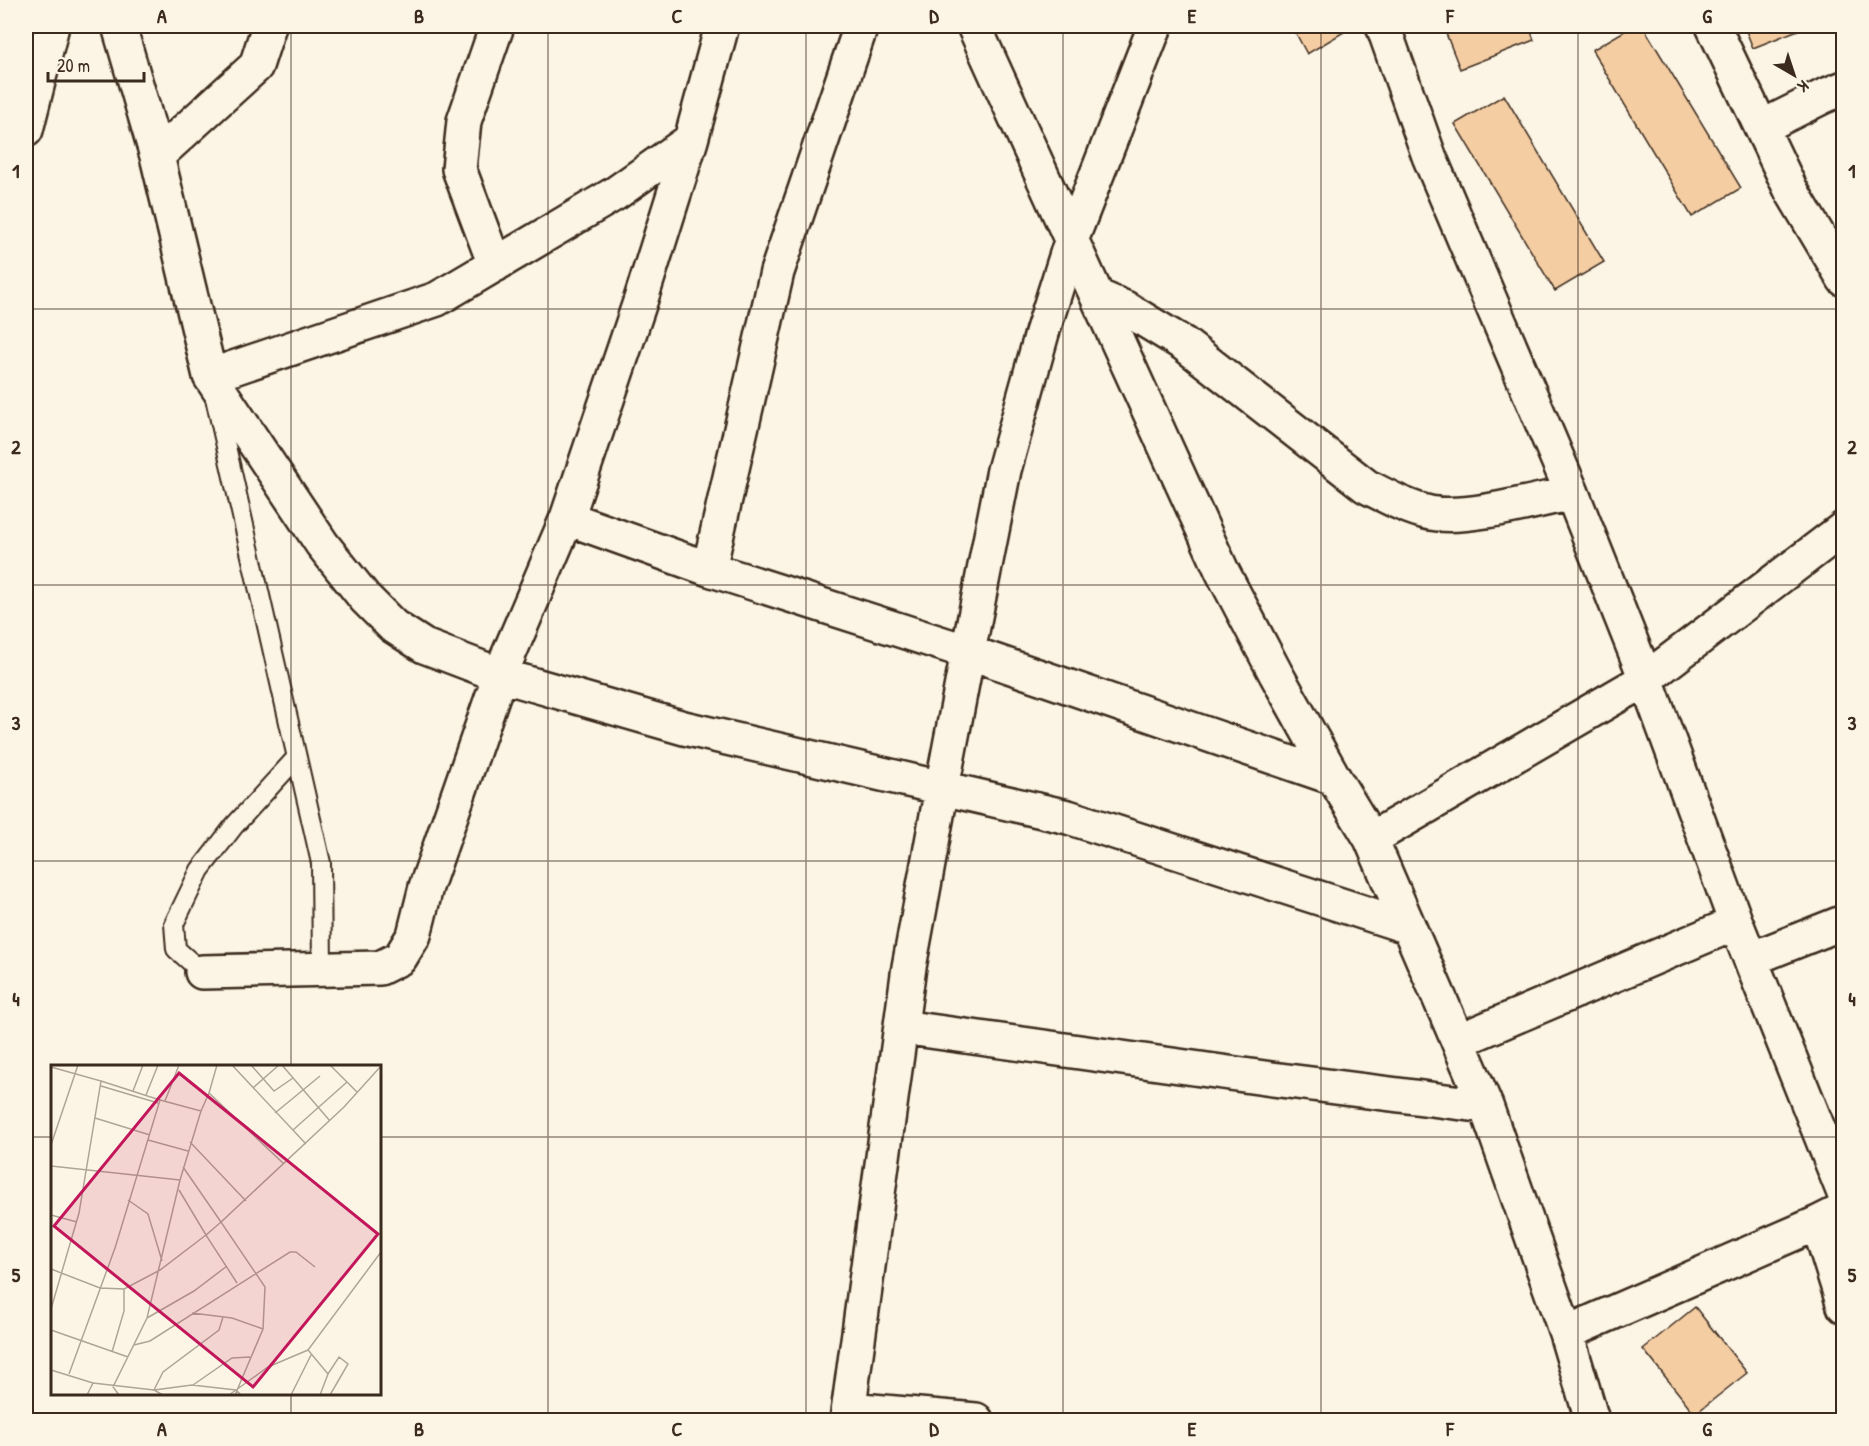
<svg xmlns="http://www.w3.org/2000/svg" width="1869" height="1446" viewBox="0 0 1869 1446" font-family="'Patrick Hand',sans-serif">
<style>
.building{fill:#f4cda3;stroke:#3b2a1e;stroke-width:1.5}
.lines{fill:none;stroke-linecap:round;stroke-linejoin:round}
.service-casing{stroke:#3b2a1e;stroke-width:22}
.minor-casing{stroke:#3b2a1e;stroke-width:38}
.service{stroke:#fcf5e5;stroke-width:18}
.minor{stroke:#fcf5e5;stroke-width:33}
.grid{fill:none;stroke:#3b2a1e;stroke-width:1.5;stroke-opacity:0.55}
.inset-road{fill:none;stroke:#afa495;stroke-width:1.5}
.view{fill:#c2185b;fill-opacity:0.15;stroke:#c2185b;stroke-width:3}
.inset-edge{fill:none;stroke:#3b2a1e;stroke-width:3}
.neatline{fill:none;stroke:#3b2a1e;stroke-width:2}
.grid-label{font-size:20px;text-anchor:middle;font-weight:bold;fill:#3b2a1e}
</style>
<rect width="100%" height="100%" fill="#fcf5e5"/>
<filter id="ink" filterUnits="userSpaceOnUse"><feTurbulence type="fractalNoise" baseFrequency=".0167" numOctaves="2"/><feDisplacementMap in="SourceGraphic" scale="12" xChannelSelector="R" yChannelSelector="G"/><feConvolveMatrix kernelMatrix="1 2 1 2 8 2 1 2 1" color-interpolation-filters="sRGB"/></filter>
<g filter="url(#ink)">
<path class="building" d="M 1292,26 L 1354,26 L 1307,54 Z
M 1443,26 L 1529,26 L 1534,40 L 1460,69 Z
M 1633,26 L 1643,26 L 1741,188 L 1692,217 L 1592,50 Z
M 1744,26 L 1808,26 L 1753,48 Z
M 1504,95 L 1604,262 L 1555,291 L 1455,124 Z
M 1695,1307 L 1747,1373 L 1695,1414 L 1643,1349 Z"/>
<g class="lines">
<g class="service-casing">
<path id="service" d="M 215,398 L 321,863 L 322,970
M 202,972 L 176,949 L 174,924 L 200,870 L 234,826 L 297,757"/>
</g>
<g class="minor-casing">
<path id="minor" d="M 119,26 L 157,156 L 210,376 L 322,544 L 365,598 L 393,626 L 424,646 L 500,675 L 684,728 L 942,788 L 968,652 L 1334,778
M 974,26 L 1222,571 L 1276,674 L 1334,778 L 1371,839 L 1486,1106 L 1566,1333 L 1818,1223 L 1844,1210
M 1383,26 L 1429,156 L 1572,493 L 1646,679 L 1736,923 L 1844,1193
M 1713,26 L 1791,190 L 1844,279
M 1762,127 L 1824,96 L 1844,88
M 26,130 L 52,26
M 157,156 L 256,66 L 269,26
M 495,265 L 459,169 L 464,121 L 497,26
M 1099,297 L 1125,308 L 1184,344 L 1366,486 C 1386,496 1407,508 1430,513 C 1466,520 1534,501 1572,493
M 210,376 L 437,299 L 616,193 L 691,140
M 567,518 L 709,569 L 968,652 L 1004,470 L 1042,333 L 1072,238 L 1155,26
M 709,569 L 777,272 L 861,26
M 1371,839 L 1646,679 L 1844,528
M 1751,959 L 1844,922
M 202,972 L 380,968 L 400,958 L 414,935 L 426,887 L 500,675 L 567,518 L 641,299 L 691,140 L 722,26
M 901,1027 L 1272,1079 L 1486,1106
M 1458,1041 L 1736,923
M 1818,1223 L 1844,1306
M 1566,1333 L 1592,1420
M 849,1409 L 976,1420
M 847,1420 L 909,967 L 942,788 L 1068,817 L 1409,927"/>
</g>
<use href="#service" class="service"/>
<use href="#minor" class="minor"/>
</g>
</g>
<path class="grid" d="M 291,26 L 291,1066M 548,26 L 548,1420M 806,26 L 806,1420M 1063,26 L 1063,1420M 1321,26 L 1321,1420M 1578,26 L 1578,1420M 26,309 L 1844,309M 26,585 L 1844,585M 26,861 L 1844,861M 26,1137 L 52,1137M 380,1137 L 1844,1137M 291,1394 L 291,1420"/>
<g transform="translate(51 1065)">
<rect width="330" height="330" fill="#fcf5e5"/>
<path class="inset-road" d="M 181,0 L 255,79M 200,0 L 223,26 L 242,13M 231,0 L 279,56M 279,0 L 306,27M 0,2 L 50,16 L 28,148 L 0,244M 50,21 L 107,38M 202,23 L 228,0M 82,26 L 92,0M 158,28 L 166,0M 95,30 L 107,0M 114,36 L 128,0M 150,46 L 158,28 L 233,99M 224,48 L 269,11M 44,53 L 99,70M 242,65 L 296,17M 97,75 L 137,86M 139,77 L 195,136M 0,80 L 27,0M 0,101 L 129,115M 132,102 L 170,157 L 293,42 L 330,1M 128,125 L 155,170 L 170,157 L 214,222 L 212,264 L 184,330M 77,135 L 97,149 L 111,196M 0,150 L 26,157M 0,204 L 49,223 L 73,224 L 73,246 L 61,287M 73,224 L 109,205 L 155,170 L 186,218M 141,248 L 181,253 L 212,264M 172,252 L 168,265 L 112,307 L 103,325 L 141,320 L 185,325 L 190,330M 96,253 L 143,226 L 176,201M 0,265 L 77,292M 83,280 L 99,276 L 239,187 L 245,187 L 264,202M 0,305 L 42,318 L 36,330M 18,309 L 64,183 L 109,35 L 50,16M 42,318 L 103,325 L 112,330M 142,320 L 181,293 L 199,292M 68,330 L 62,322 L 96,253 L 129,115 L 150,46 L 109,35M 178,330 L 217,302 L 257,285M 240,330 L 260,290M 269,330 L 277,309M 279,330 L 297,299 L 288,292 L 277,309 L 257,285 L 330,187"/>
<path class="view" d="M 128,8 L 327,169 L 202,322 L 3,161 Z"/>
<rect width="330" height="330" class="inset-edge"/>
</g>
<rect width="1869" height="1446" fill="none" stroke="#fcf5e5" stroke-width="66"/>
<g transform="translate(1794 75) rotate(141)" stroke="#fcf5e5" stroke-width="4.5" paint-order="stroke">
<path d="M0-4.5L10 22L0 15L-10 22Z" fill="#3b2a1e"/>
<text y="-9" font-size="16" font-weight="bold" text-anchor="middle" fill="#3b2a1e">K</text>
</g>
<path d="M48 72v9h96v-9" fill="none" stroke="#3b2a1e" stroke-width="3"/>
<text x="57" y="72" font-size="18" fill="#3b2a1e" stroke="#fcf5e5" stroke-width="4.5" paint-order="stroke">20 m</text>
<rect x="33" y="33" width="1803" height="1380" class="neatline"/>
<g class="grid-label">
<text x="162" y="23">A</text>
<text x="419" y="23">B</text>
<text x="677" y="23">C</text>
<text x="934" y="23">D</text>
<text x="1192" y="23">E</text>
<text x="1450" y="23">F</text>
<text x="1707" y="23">G</text>
<text x="16" y="178">1</text>
<text x="1852" y="178">1</text>
<text x="16" y="454">2</text>
<text x="1852" y="454">2</text>
<text x="16" y="730">3</text>
<text x="1852" y="730">3</text>
<text x="16" y="1006">4</text>
<text x="1852" y="1006">4</text>
<text x="16" y="1282">5</text>
<text x="1852" y="1282">5</text>
<text x="162" y="1436">A</text>
<text x="419" y="1436">B</text>
<text x="677" y="1436">C</text>
<text x="934" y="1436">D</text>
<text x="1192" y="1436">E</text>
<text x="1450" y="1436">F</text>
<text x="1707" y="1436">G</text>
</g>
</svg>
